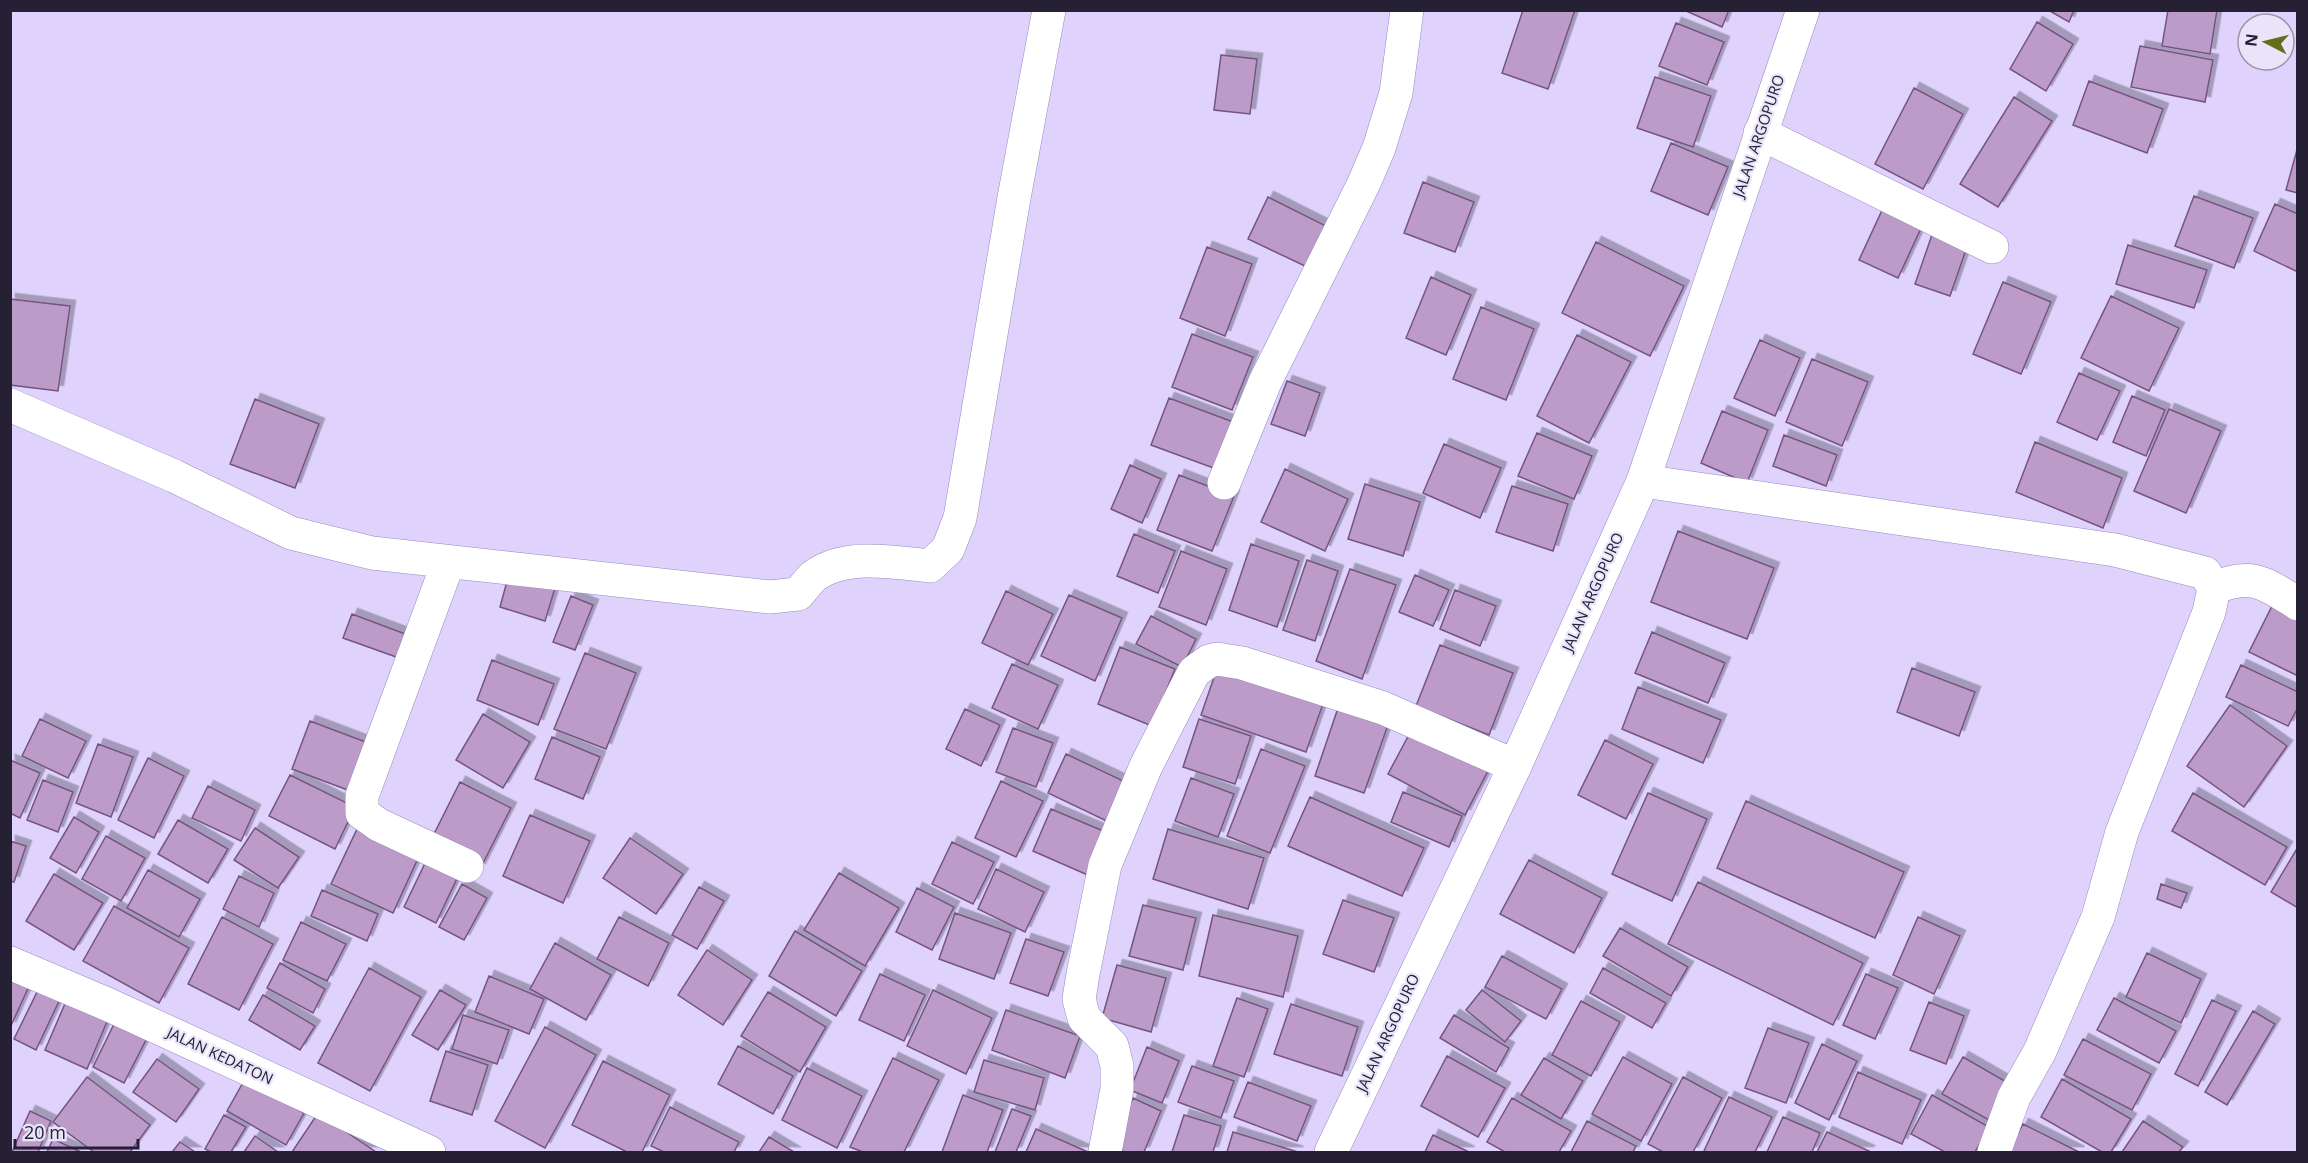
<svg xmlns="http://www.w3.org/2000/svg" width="2308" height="1163" viewBox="0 0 2308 1163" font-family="'Open Sans',sans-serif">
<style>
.building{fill:#bd9bc9;stroke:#74557f;stroke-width:1.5;filter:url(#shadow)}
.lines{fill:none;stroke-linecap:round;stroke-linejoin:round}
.street-casing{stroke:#9789bb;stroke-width:34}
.secondary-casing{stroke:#9789bb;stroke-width:34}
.street{stroke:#fff;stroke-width:33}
.secondary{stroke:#fff;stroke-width:33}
.labels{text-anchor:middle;stroke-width:4.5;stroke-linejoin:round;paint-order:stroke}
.street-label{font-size:15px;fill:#252033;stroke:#eae4fa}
</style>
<defs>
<filter id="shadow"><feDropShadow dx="5.5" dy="-5.5" stdDeviation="0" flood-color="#0004"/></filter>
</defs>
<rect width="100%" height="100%" fill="#dfd3fe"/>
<path class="building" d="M 1523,10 L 1575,10 L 1548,89 L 1502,73 Z
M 1684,10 L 1729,10 L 1722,27 Z
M 2048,10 L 2074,10 L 2069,22 Z
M 2168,10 L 2217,10 L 2210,54 L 2162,46 Z
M 2037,22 L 2073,44 L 2046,91 L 2010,69 Z
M 1676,23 L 1724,42 L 1707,85 L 1659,66 Z
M 2140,46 L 2213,60 L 2205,102 L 2131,87 Z
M 1221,55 L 1257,59 L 1250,114 L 1214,110 Z
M 1655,77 L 1711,96 L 1693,147 L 1637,128 Z
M 2089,81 L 2163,109 L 2147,153 L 2073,125 Z
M 1914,88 L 1963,114 L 1923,189 L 1875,164 Z
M 2014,97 L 2052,121 L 1998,207 L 1960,184 Z
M 1671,143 L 1728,167 L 1708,215 L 1651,191 Z
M 2298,146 L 2298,193 L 2286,190 Z
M 1423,182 L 1474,202 L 1455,252 L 1404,233 Z
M 2194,196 L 2253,218 L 2234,268 L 2175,246 Z
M 1268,197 L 1326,226 L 1307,267 L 1248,239 Z
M 2275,204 L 2298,214 L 2298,272 L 2254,251 Z
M 1884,206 L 1923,224 L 1898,278 L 1859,260 Z
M 1934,229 L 1969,241 L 1950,296 L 1915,284 Z
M 1596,242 L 1684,286 L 1650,356 L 1562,313 Z
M 2128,245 L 2207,270 L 2194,308 L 2116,284 Z
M 1207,247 L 1252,264 L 1225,336 L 1180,318 Z
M 1431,277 L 1471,295 L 1446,355 L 1406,338 Z
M 2003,282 L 2051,302 L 2021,374 L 1973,354 Z
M 2111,296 L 2179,328 L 2149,391 L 2081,358 Z
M 10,299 L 70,306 L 58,391 L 10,385 Z
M 1481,307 L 1534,329 L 1506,400 L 1453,379 Z
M 1192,334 L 1253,357 L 1232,410 L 1172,387 Z
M 1577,335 L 1631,362 L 1589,443 L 1537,416 Z
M 1760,340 L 1800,358 L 1775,416 L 1734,398 Z
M 1812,359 L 1868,382 L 1842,446 L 1786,422 Z
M 2079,373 L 2120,391 L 2097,440 L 2057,422 Z
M 1287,381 L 1320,393 L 1305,436 L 1271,424 Z
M 2132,396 L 2165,410 L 2146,456 L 2113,442 Z
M 1169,398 L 1236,423 L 1219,470 L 1151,445 Z
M 255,399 L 319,424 L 295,488 L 230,464 Z
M 2169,409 L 2221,431 L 2186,513 L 2134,491 Z
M 1722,411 L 1768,430 L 1747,483 L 1701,463 Z
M 1537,433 L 1592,456 L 1574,499 L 1518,476 Z
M 1784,435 L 1837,455 L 1826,486 L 1773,466 Z
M 2035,442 L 2122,478 L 2103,528 L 2016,492 Z
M 1444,444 L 1501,468 L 1480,518 L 1423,493 Z
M 1130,465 L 1161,479 L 1142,523 L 1111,509 Z
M 1285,469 L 1348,499 L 1325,551 L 1261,522 Z
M 1179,475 L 1234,496 L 1212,551 L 1157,530 Z
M 1365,484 L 1420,502 L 1403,556 L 1348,539 Z
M 1512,486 L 1568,504 L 1553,551 L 1496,532 Z
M 1678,531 L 1774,568 L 1747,639 L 1651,602 Z
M 1134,534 L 1175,551 L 1158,593 L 1117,576 Z
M 1251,544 L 1299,561 L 1277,627 L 1229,610 Z
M 1181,551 L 1227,569 L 1206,625 L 1159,607 Z
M 1307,560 L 1338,571 L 1315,641 L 1283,630 Z
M 1350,569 L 1396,585 L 1362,679 L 1316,661 Z
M 509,574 L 555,588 L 545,621 L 500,607 Z
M 1415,575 L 1449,590 L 1433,626 L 1399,612 Z
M 1455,590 L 1496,606 L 1480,646 L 1440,629 Z
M 1006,591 L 1053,614 L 1028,665 L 982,643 Z
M 1069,595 L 1122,618 L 1095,681 L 1041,656 Z
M 571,596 L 593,605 L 575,650 L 553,642 Z
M 2272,606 L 2298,618 L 2298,676 L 2249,652 Z
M 352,614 L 408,635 L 399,658 L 343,638 Z
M 1151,616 L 1196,639 L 1182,667 L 1136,644 Z
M 1652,632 L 1725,663 L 1708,703 L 1635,673 Z
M 1440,645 L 1513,673 L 1489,735 L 1416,706 Z
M 1120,647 L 1175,669 L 1152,726 L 1098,704 Z
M 585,653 L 636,673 L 606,749 L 554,729 Z
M 492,660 L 554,684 L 538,725 L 477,700 Z
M 1220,660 L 1325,698 L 1306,752 L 1201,715 Z
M 1012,664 L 1058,685 L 1038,729 L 992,708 Z
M 2241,665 L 2298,692 L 2298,707 L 2288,726 L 2226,697 Z
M 1912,668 L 1975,692 L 1959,736 L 1897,712 Z
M 1638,687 L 1721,720 L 1703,763 L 1622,729 Z
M 1339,705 L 1389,722 L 1364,793 L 1315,776 Z
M 2230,705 L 2287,746 L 2244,807 L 2187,766 Z
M 965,709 L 1000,725 L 981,766 L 946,749 Z
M 483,714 L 530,742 L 503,788 L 456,760 Z
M 40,719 L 86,741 L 68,778 L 22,756 Z
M 1199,719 L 1251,736 L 1235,784 L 1183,767 Z
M 310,721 L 371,744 L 353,792 L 292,769 Z
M 1013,728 L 1053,743 L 1036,787 L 996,772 Z
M 1412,729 L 1489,769 L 1465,815 L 1388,774 Z
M 552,737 L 600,757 L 583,799 L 535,779 Z
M 1605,740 L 1653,764 L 1626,819 L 1578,795 Z
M 98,744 L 133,757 L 111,817 L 76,803 Z
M 1261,749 L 1305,766 L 1270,853 L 1227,836 Z
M 1066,754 L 1134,786 L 1115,825 L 1048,793 Z
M 148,758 L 184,776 L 154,838 L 118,820 Z
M 10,760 L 40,773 L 20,818 L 10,813 Z
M 290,775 L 355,807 L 335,849 L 269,816 Z
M 1191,778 L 1234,794 L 1218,837 L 1175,821 Z
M 43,780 L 73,792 L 58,832 L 27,820 Z
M 1001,781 L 1043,801 L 1016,857 L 975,838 Z
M 460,782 L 511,808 L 480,869 L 430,842 Z
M 208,786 L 255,810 L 241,841 L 192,818 Z
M 1403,792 L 1462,816 L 1449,847 L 1391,822 Z
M 1648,793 L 1707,819 L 1672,901 L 1612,874 Z
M 2193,793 L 2287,847 L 2265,885 L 2172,831 Z
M 1310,797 L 1424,848 L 1402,896 L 1288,846 Z
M 1746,801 L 1904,872 L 1875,938 L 1717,868 Z
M 1051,809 L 1108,833 L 1090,876 L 1033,851 Z
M 530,815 L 590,841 L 563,903 L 503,876 Z
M 74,817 L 99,832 L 76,873 L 50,858 Z
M 178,820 L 228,849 L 208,883 L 158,854 Z
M 358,827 L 419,856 L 393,913 L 331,884 Z
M 255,828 L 299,857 L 278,888 L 234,860 Z
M 1168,829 L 1264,858 L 1248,909 L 1153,879 Z
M 106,836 L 145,858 L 121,901 L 82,879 Z
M 630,838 L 683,874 L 656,914 L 603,878 Z
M 10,841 L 26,846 L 14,882 L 10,881 Z
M 952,842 L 994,862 L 973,904 L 932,884 Z
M 2298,847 L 2298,908 L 2271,892 Z
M 428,857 L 460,872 L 436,923 L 404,907 Z
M 1529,860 L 1602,898 L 1574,953 L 1500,914 Z
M 996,869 L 1044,892 L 1025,932 L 978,909 Z
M 148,870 L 200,899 L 179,937 L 127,908 Z
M 839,873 L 899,908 L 865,966 L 804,930 Z
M 54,874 L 103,903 L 74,950 L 26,921 Z
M 239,876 L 274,893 L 259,927 L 223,909 Z
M 1698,882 L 1863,963 L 1833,1025 L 1668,944 Z
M 462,884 L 487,898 L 464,940 L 439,927 Z
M 2161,884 L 2187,893 L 2181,908 L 2157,899 Z
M 699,887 L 724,901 L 697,949 L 672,935 Z
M 917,888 L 954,907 L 932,950 L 896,932 Z
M 322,890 L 378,914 L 367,941 L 311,916 Z
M 1343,900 L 1394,918 L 1374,972 L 1323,954 Z
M 1143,905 L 1196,918 L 1183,970 L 1129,956 Z
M 114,906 L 189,948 L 159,1003 L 83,961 Z
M 955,913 L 1011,933 L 994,979 L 939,959 Z
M 1213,915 L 1298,936 L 1283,997 L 1199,976 Z
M 222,917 L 273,944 L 239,1010 L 188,984 Z
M 619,917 L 669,943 L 648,986 L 597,959 Z
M 1918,917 L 1960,936 L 1934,994 L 1893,975 Z
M 301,922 L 346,944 L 327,981 L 283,960 Z
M 1620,928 L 1688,967 L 1671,996 L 1603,956 Z
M 795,931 L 862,971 L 836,1016 L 769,976 Z
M 1026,939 L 1064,952 L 1048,996 L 1010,983 Z
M 555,943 L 611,975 L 586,1020 L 530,989 Z
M 707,950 L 752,980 L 723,1025 L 678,995 Z
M 2147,953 L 2201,979 L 2181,1023 L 2126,997 Z
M 1502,956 L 1562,989 L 1546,1019 L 1485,987 Z
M 280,963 L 325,989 L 313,1013 L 267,988 Z
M 1117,965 L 1166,978 L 1151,1032 L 1102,1018 Z
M 369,968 L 421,997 L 370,1091 L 318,1063 Z
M 1603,968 L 1666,1003 L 1652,1028 L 1590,993 Z
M 880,974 L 925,995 L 904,1041 L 859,1020 Z
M 1866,974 L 1898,988 L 1875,1039 L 1843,1025 Z
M 10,975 L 30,984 L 10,1028 Z
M 489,976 L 544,999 L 529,1034 L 475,1012 Z
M 40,986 L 61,997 L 36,1050 L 14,1039 Z
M 440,990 L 466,1005 L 438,1050 L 412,1035 Z
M 933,990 L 992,1018 L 966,1074 L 907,1046 Z
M 1482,990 L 1521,1021 L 1505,1042 L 1466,1010 Z
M 768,992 L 826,1027 L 800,1072 L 741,1036 Z
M 263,995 L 315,1026 L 300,1050 L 249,1020 Z
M 1237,998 L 1268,1009 L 1244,1077 L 1213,1066 Z
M 2114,998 L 2176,1031 L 2159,1063 L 2097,1030 Z
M 67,999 L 109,1017 L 87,1069 L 45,1050 Z
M 2212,1000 L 2236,1011 L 2198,1086 L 2175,1074 Z
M 1581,1001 L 1620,1022 L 1591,1076 L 1552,1055 Z
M 1929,1002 L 1964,1016 L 1946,1064 L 1910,1050 Z
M 1291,1004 L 1358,1027 L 1342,1076 L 1274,1054 Z
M 1006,1010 L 1080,1036 L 1065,1078 L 992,1050 Z
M 2253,1011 L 2275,1024 L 2227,1105 L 2205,1092 Z
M 463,1015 L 509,1030 L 497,1064 L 452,1049 Z
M 1454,1015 L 1509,1048 L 1496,1072 L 1440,1038 Z
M 115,1022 L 147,1038 L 124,1083 L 93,1067 Z
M 545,1027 L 596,1055 L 545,1148 L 495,1121 Z
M 1768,1028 L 1809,1043 L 1786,1103 L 1745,1088 Z
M 2083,1039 L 2151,1074 L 2132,1110 L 2064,1075 Z
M 1822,1044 L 1857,1061 L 1829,1120 L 1795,1103 Z
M 738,1046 L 793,1076 L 773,1114 L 718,1084 Z
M 1147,1047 L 1179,1061 L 1162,1103 L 1130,1090 Z
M 446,1051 L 488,1065 L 472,1115 L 430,1101 Z
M 1447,1056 L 1505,1088 L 1478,1137 L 1421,1106 Z
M 1623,1057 L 1672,1084 L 1641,1141 L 1592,1114 Z
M 1963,1057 L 2010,1084 L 1989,1120 L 1942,1094 Z
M 893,1058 L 939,1080 L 904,1152 L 863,1152 L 850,1147 Z
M 1544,1058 L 1583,1081 L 1561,1119 L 1521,1095 Z
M 157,1059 L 199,1089 L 176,1122 L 133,1092 Z
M 984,1060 L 1044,1078 L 1035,1110 L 974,1092 Z
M 603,1061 L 670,1095 L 642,1152 L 627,1152 L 572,1125 Z
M 1192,1066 L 1234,1081 L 1221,1118 L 1178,1102 Z
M 807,1068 L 862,1096 L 837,1148 L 782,1120 Z
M 1858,1072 L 1921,1100 L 1902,1144 L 1839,1117 Z
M 87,1077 L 150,1125 L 130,1152 L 94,1152 L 53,1122 Z
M 1683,1077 L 1722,1098 L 1693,1152 L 1663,1152 L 1648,1144 Z
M 245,1079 L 304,1113 L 286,1145 L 227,1111 Z
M 2062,1079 L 2131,1119 L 2111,1152 L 2102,1152 L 2041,1117 Z
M 1248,1082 L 1311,1106 L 1297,1141 L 1234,1117 Z
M 963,1095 L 1003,1110 L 987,1152 L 942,1152 Z
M 1932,1095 L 1989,1127 L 1975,1152 L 1945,1152 L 1911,1134 Z
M 1729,1097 L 1772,1117 L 1755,1152 L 1708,1152 L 1704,1151 Z
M 1133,1098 L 1161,1111 L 1144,1152 L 1125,1152 L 1112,1147 Z
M 1512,1098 L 1571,1131 L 1559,1152 L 1505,1152 L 1487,1142 Z
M 670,1107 L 739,1142 L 734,1152 L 664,1152 L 651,1146 Z
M 1012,1109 L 1031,1116 L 1016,1152 L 995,1152 Z
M 30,1111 L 51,1121 L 38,1152 L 12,1152 Z
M 318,1113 L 376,1152 L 292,1152 Z
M 224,1115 L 246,1127 L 231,1152 L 211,1152 L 205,1149 Z
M 1184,1115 L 1221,1126 L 1213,1152 L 1172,1152 Z
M 1783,1117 L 1820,1133 L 1812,1152 L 1767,1152 Z
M 1587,1121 L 1636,1146 L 1633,1152 L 1571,1152 Z
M 2143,1121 L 2183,1147 L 2179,1152 L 2122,1152 Z
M 2023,1124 L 2079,1152 L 2008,1152 Z
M 1036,1129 L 1088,1152 L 1026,1152 Z
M 1233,1132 L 1298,1152 L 1227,1152 Z
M 1827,1132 L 1869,1151 L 1868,1152 L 1817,1152 Z
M 1433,1135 L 1469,1152 L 1425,1152 Z
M 255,1136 L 278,1152 L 244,1152 Z
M 769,1137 L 794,1152 L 759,1152 Z
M 53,1139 L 81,1152 L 47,1152 Z
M 180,1142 L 195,1152 L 172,1152 Z"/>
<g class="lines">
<g class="street-casing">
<path id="street" d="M 1760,133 L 1992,247
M 10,405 L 174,476 L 291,533 L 372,553 L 770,597 L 798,594 C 803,589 808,581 814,576 C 845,553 894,562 930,566 L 948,549 L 960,518 L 1014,198 L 1049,10
M 1643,481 L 2115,550 L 2205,573 L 2214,588 L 2209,612 L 2122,832 L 2098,917 L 2040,1051 L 2014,1097 L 1994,1152
M 1224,483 L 1265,382 L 1364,183 L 1379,148 L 1396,93 L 1407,10
M 448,563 L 362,796 L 362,813 L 379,825 L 467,866
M 2214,588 C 2252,572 2265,583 2298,604
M 1105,1152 L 1117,1089 L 1117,1066 L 1112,1046 L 1084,1018 L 1079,999 L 1083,974 L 1105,865 L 1146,766 L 1194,672 L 1209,661 L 1217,659 L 1242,663 L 1383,708 L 1515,766"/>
</g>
<g class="secondary-casing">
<path id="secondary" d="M 10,963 L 109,1005 L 429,1152
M 1331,1152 L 1515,766 L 1643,481 L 1803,10"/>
</g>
<use href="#street" class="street"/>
<use href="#secondary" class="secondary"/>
</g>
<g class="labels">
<g class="street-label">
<text transform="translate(1759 136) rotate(-71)" y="5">JALAN ARGOPURO</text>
<text transform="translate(1593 592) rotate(-66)" y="5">JALAN ARGOPURO</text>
<text transform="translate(1388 1033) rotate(-65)" y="5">JALAN ARGOPURO</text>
<text transform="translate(220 1056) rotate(25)" y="5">JALAN KEDATON</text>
</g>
</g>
<rect width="2308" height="1163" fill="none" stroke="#252033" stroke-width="24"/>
<g transform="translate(2266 42) rotate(277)"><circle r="28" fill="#eae4fa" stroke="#9b96aa" stroke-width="1.5"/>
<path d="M0-4.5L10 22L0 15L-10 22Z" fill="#636e18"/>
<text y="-9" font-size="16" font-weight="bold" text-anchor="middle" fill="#252033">N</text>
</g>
<path d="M15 1139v9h123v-9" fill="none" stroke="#252033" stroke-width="3"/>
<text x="24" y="1139" font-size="18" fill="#252033" stroke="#eae4fa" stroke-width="4.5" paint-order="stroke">20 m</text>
</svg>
